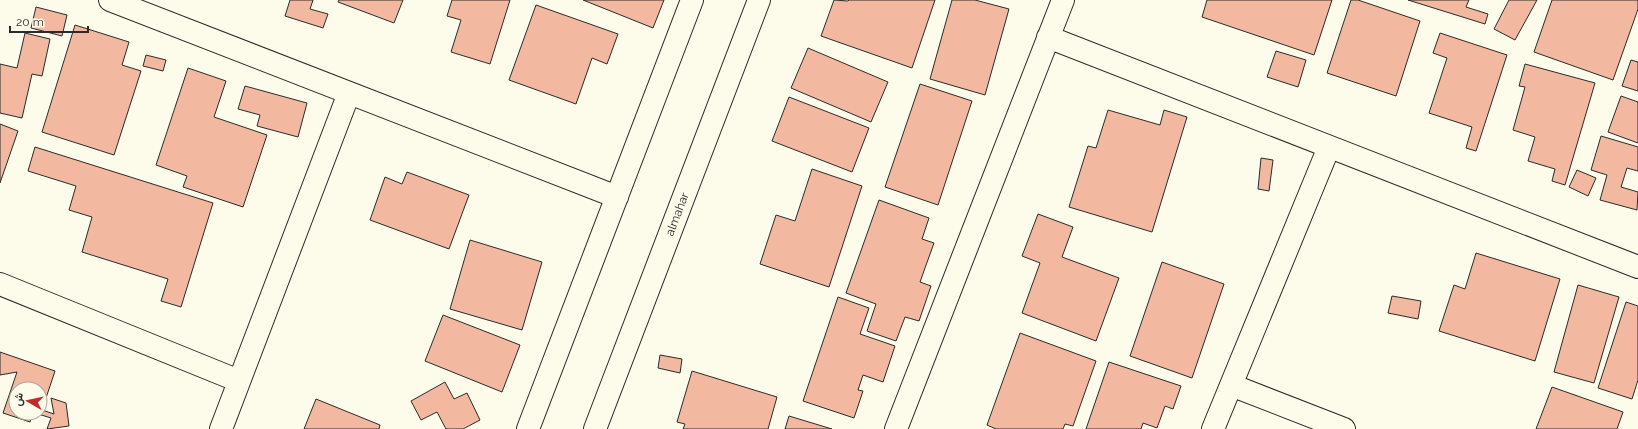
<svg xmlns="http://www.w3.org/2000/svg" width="1638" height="429" viewBox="0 0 1638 429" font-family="Raleway,Vazirmatn,sans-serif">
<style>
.building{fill:#f2b8a0;stroke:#2b2b2b}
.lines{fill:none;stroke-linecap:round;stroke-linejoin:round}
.street-casing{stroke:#2b2b2b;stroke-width:24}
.secondary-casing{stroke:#2b2b2b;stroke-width:24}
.street{stroke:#fdfbea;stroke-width:22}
.secondary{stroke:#fdfbea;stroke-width:22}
.labels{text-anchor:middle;stroke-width:3;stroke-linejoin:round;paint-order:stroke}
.street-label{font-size:12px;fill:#2b2b2b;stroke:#fdfbea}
</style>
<rect width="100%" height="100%" fill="#fdfbea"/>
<path class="building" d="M 290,0 L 313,0 L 310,9 L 328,14 L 323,28 L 285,16 Z
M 339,0 L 403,0 L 394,23 L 338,2 Z
M 452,0 L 510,0 L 490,64 L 451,52 L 461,20 L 447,16 Z
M 583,0 L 664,0 L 653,28 Z
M 834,0 L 848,1 L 849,0 L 935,0 L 912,68 L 821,36 Z
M 952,0 L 975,0 L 1009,9 L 985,95 L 930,79 Z
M 1207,0 L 1332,0 L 1314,55 L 1202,17 Z
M 1351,0 L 1358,0 L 1420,21 L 1396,96 L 1327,73 Z
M 1408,0 L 1469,0 L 1466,7 L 1488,14 L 1485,24 Z
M 1509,0 L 1537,0 L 1515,40 L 1494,29 Z
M 1552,0 L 1638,0 L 1638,9 L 1613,80 L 1534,52 Z
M 536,5 L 618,34 L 607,64 L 592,58 L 576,104 L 509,80 Z
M 36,7 L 67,15 L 62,36 L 31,28 Z
M 75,25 L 129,42 L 122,65 L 141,71 L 114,155 L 42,132 Z
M 25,33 L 50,39 L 42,76 L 32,74 L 22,118 L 0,113 L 0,64 L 17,68 Z
M 1440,33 L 1507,55 L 1476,151 L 1466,148 L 1472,127 L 1429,113 L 1447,58 L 1433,53 Z
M 808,48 L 888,82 L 871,122 L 791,88 Z
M 1276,51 L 1306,60 L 1298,87 L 1267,77 Z
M 146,55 L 166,60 L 163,71 L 143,66 Z
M 1631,60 L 1638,62 L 1638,91 L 1622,86 Z
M 1525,64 L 1595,83 L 1565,185 L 1552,181 L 1555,169 L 1528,161 L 1535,137 L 1513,130 L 1525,87 L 1519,86 Z
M 188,68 L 226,81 L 214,117 L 267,135 L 243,207 L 183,187 L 187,176 L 156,165 Z
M 920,84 L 972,101 L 938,205 L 885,187 Z
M 245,86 L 307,103 L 298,137 L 257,126 L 260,115 L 238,109 Z
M 1621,96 L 1638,102 L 1638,143 L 1608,132 Z
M 789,97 L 869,128 L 852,172 L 772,141 Z
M 1108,110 L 1160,125 L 1164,110 L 1187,117 L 1152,232 L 1069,207 L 1088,146 L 1096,148 Z
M 0,124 L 18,131 L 0,183 Z
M 1601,136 L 1638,147 L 1638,171 L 1627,168 L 1621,187 L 1638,192 L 1637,210 L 1600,200 L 1607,175 L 1591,170 Z
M 35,147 L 213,203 L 181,307 L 161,301 L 168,279 L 82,252 L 92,217 L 69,210 L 76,186 L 28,171 Z
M 1261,158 L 1273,160 L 1269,191 L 1258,189 Z
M 812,169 L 862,186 L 829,287 L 760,264 L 776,215 L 795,221 Z
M 1577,170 L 1596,178 L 1588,196 L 1569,187 Z
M 407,172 L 469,195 L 449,249 L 370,220 L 385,177 L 402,184 Z
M 879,200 L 929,218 L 922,239 L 934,243 L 920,282 L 931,286 L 919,321 L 905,317 L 896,341 L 867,331 L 876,304 L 846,293 Z
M 1038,214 L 1073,227 L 1062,257 L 1119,278 L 1096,341 L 1022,313 L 1040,263 L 1022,256 Z
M 470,240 L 542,262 L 522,330 L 450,309 Z
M 1476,253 L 1560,279 L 1535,361 L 1439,331 L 1454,285 L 1465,289 Z
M 1162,262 L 1224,284 L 1192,378 L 1130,356 Z
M 1578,285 L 1619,297 L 1594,383 L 1554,372 Z
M 1392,296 L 1421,301 L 1418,319 L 1388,313 Z
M 838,297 L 869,308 L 860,334 L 895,346 L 883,382 L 863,375 L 858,390 L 863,391 L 854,418 L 803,401 Z
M 1626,302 L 1638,306 L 1638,380 L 1632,399 L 1598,388 Z
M 443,315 L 520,345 L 502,392 L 425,361 Z
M 1020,333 L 1096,361 L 1073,426 L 1065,424 L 1063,429 L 996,429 L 987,425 Z
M 0,352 L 55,371 L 42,410 L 54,414 L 51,398 L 66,403 L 69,426 L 47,429 L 51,418 L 35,413 L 40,413 L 40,389 L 16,389 L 16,413 L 33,413 L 30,422 L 3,413 L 17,372 L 0,375 Z
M 660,355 L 682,359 L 680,373 L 658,368 Z
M 1109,362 L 1181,386 L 1173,409 L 1165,406 L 1157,428 L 1143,423 L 1141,429 L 1086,429 Z
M 692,371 L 777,397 L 768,429 L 683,429 L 685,424 L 677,422 Z
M 445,382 L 454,399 L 467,393 L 480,420 L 463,429 L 446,429 L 437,412 L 421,420 L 411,401 Z
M 1552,387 L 1623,412 L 1617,429 L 1536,429 Z
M 316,399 L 380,425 L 379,429 L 304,429 Z
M 789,416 L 832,429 L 785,429 Z"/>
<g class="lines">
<g class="street-casing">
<path id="street" d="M 110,0 L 617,197
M 1048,37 L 1638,267
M 0,284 L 239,381
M 1231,385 L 1344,429
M 221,429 L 349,93
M 896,429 L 1063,0
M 1213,429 L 1329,147"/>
</g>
<g class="secondary-casing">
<g id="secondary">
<path d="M 528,429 L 692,0"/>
<path id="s1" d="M 595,429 L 759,0"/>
</g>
</g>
<use href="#street" class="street"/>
<use href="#secondary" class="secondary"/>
</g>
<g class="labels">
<g class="street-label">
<text dy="4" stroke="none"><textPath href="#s1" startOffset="230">almahar</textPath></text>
</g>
</g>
<g transform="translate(28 401) rotate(279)"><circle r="19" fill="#fdfbea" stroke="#a9a89e"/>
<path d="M0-3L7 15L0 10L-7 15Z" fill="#c62828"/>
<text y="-6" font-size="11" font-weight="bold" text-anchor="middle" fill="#2b2b2b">ش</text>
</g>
<path d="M10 26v6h78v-6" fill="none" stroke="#2b2b2b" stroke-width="2"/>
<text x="16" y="26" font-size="12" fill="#2b2b2b" stroke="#fdfbea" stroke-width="3" paint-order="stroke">20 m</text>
</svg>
